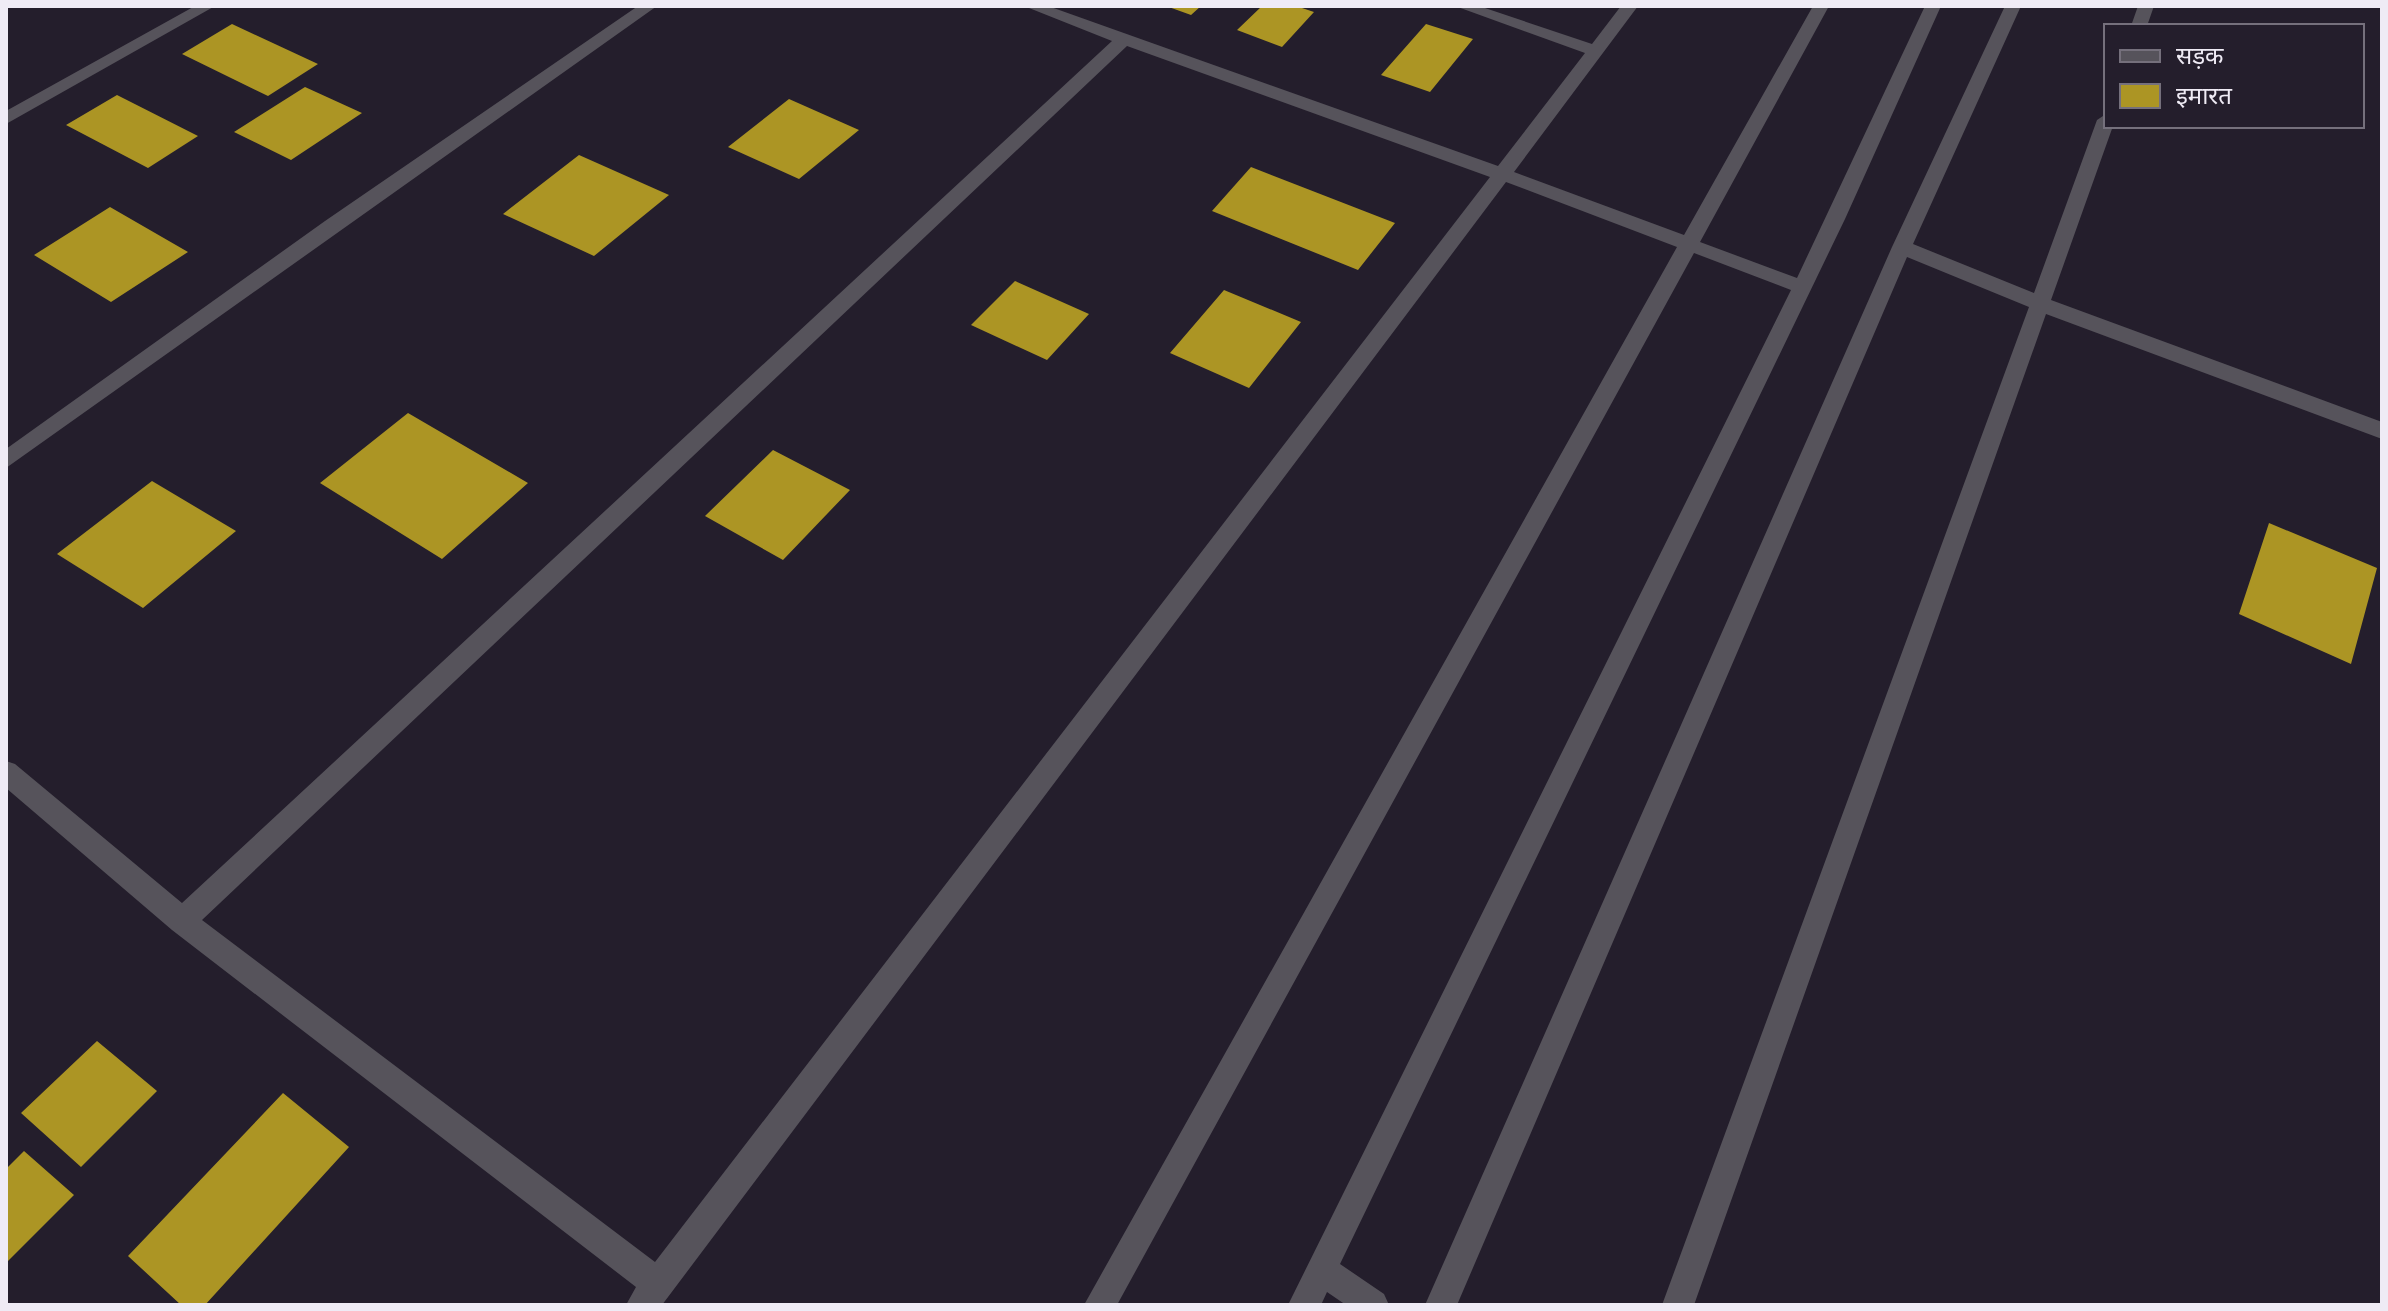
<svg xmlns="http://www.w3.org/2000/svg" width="2388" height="1311" viewBox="0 0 2388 1311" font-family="'Varela Round','Noto Sans Devanagari',sans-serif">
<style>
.building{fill:#ac9524}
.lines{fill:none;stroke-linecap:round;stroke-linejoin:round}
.minor{fill:#56535b;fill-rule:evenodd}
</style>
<rect width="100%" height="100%" fill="#241e2c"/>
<path class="building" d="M 1166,6 L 1201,6 L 1191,15 Z
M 1262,6 L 1296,6 L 1314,12 L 1282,47 L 1237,30 Z
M 232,24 L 318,64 L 268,96 L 182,54 Z
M 1426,24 L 1473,39 L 1430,92 L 1381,75 Z
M 305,87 L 362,113 L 291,160 L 234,132 Z
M 117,95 L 198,136 L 148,168 L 66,125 Z
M 789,99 L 859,130 L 799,179 L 728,147 Z
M 579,155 L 669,195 L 594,256 L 503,214 Z
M 1251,167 L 1395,223 L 1358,270 L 1212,211 Z
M 110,207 L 188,252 L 111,302 L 34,255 Z
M 1015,281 L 1089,314 L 1047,360 L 971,325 Z
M 1224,290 L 1301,322 L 1249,388 L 1170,353 Z
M 408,413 L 528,483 L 442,559 L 320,483 Z
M 773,450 L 850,490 L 783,560 L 705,516 Z
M 152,481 L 236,531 L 143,608 L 57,554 Z
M 2269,523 L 2377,568 L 2351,664 L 2239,614 Z
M 97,1041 L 157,1091 L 81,1167 L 21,1113 Z
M 283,1093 L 349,1147 L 205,1305 L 181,1305 L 128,1256 Z
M 24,1151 L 74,1195 L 6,1263 L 6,1169 Z"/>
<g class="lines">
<path class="minor" d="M 195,6 L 215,6 L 6,124 L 6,111 Z
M 638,6 L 657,6 L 6,468 L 6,449 L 325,221 Z
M 1024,6 L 1048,6 L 1498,166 L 1585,53 L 1455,6 L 1479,6 L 1592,44 L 1621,6 L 1638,6 L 1514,172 L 1684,235 L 1813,6 L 1829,6 L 1700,242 L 1797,278 L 1925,6 L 1941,6 L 1845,219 L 1340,1264 L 1384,1294 L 1389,1305 L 1346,1305 L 1327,1292 L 1321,1305 L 1288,1305 L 1791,290 L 1694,253 L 1117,1305 L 1084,1305 L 1677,247 L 1506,182 L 662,1305 L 626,1305 L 636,1287 L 172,930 L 6,788 L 6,761 L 15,764 L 182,903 L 1112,41 ZM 1127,46 L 1490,177 L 655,1262 L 202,920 Z
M 2005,6 L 2021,6 L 1913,244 L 2034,293 L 2097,120 L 2106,114 L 2106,126 L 2113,126 L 2051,300 L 2382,422 L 2382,439 L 2046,314 L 1694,1305 L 1662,1305 L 2029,307 L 1907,257 L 1457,1305 L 1425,1305 L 1892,247 Z
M 2138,6 L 2154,6 L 2147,26 L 2131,26 Z"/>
</g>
<rect width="2388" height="1311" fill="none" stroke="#efebf5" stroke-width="16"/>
<rect x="2104" y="24" width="260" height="104" fill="#241e2c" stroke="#75707c" stroke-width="2"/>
<rect x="2120" y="50" width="40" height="12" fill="#56535b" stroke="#75707c" stroke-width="2"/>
<text x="2176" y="64" font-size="24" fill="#efebf5">सड़क</text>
<rect x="2120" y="84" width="40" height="24" fill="#ac9524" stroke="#75707c" stroke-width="2"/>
<text x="2176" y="104" font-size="24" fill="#efebf5">इमारत</text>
</svg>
